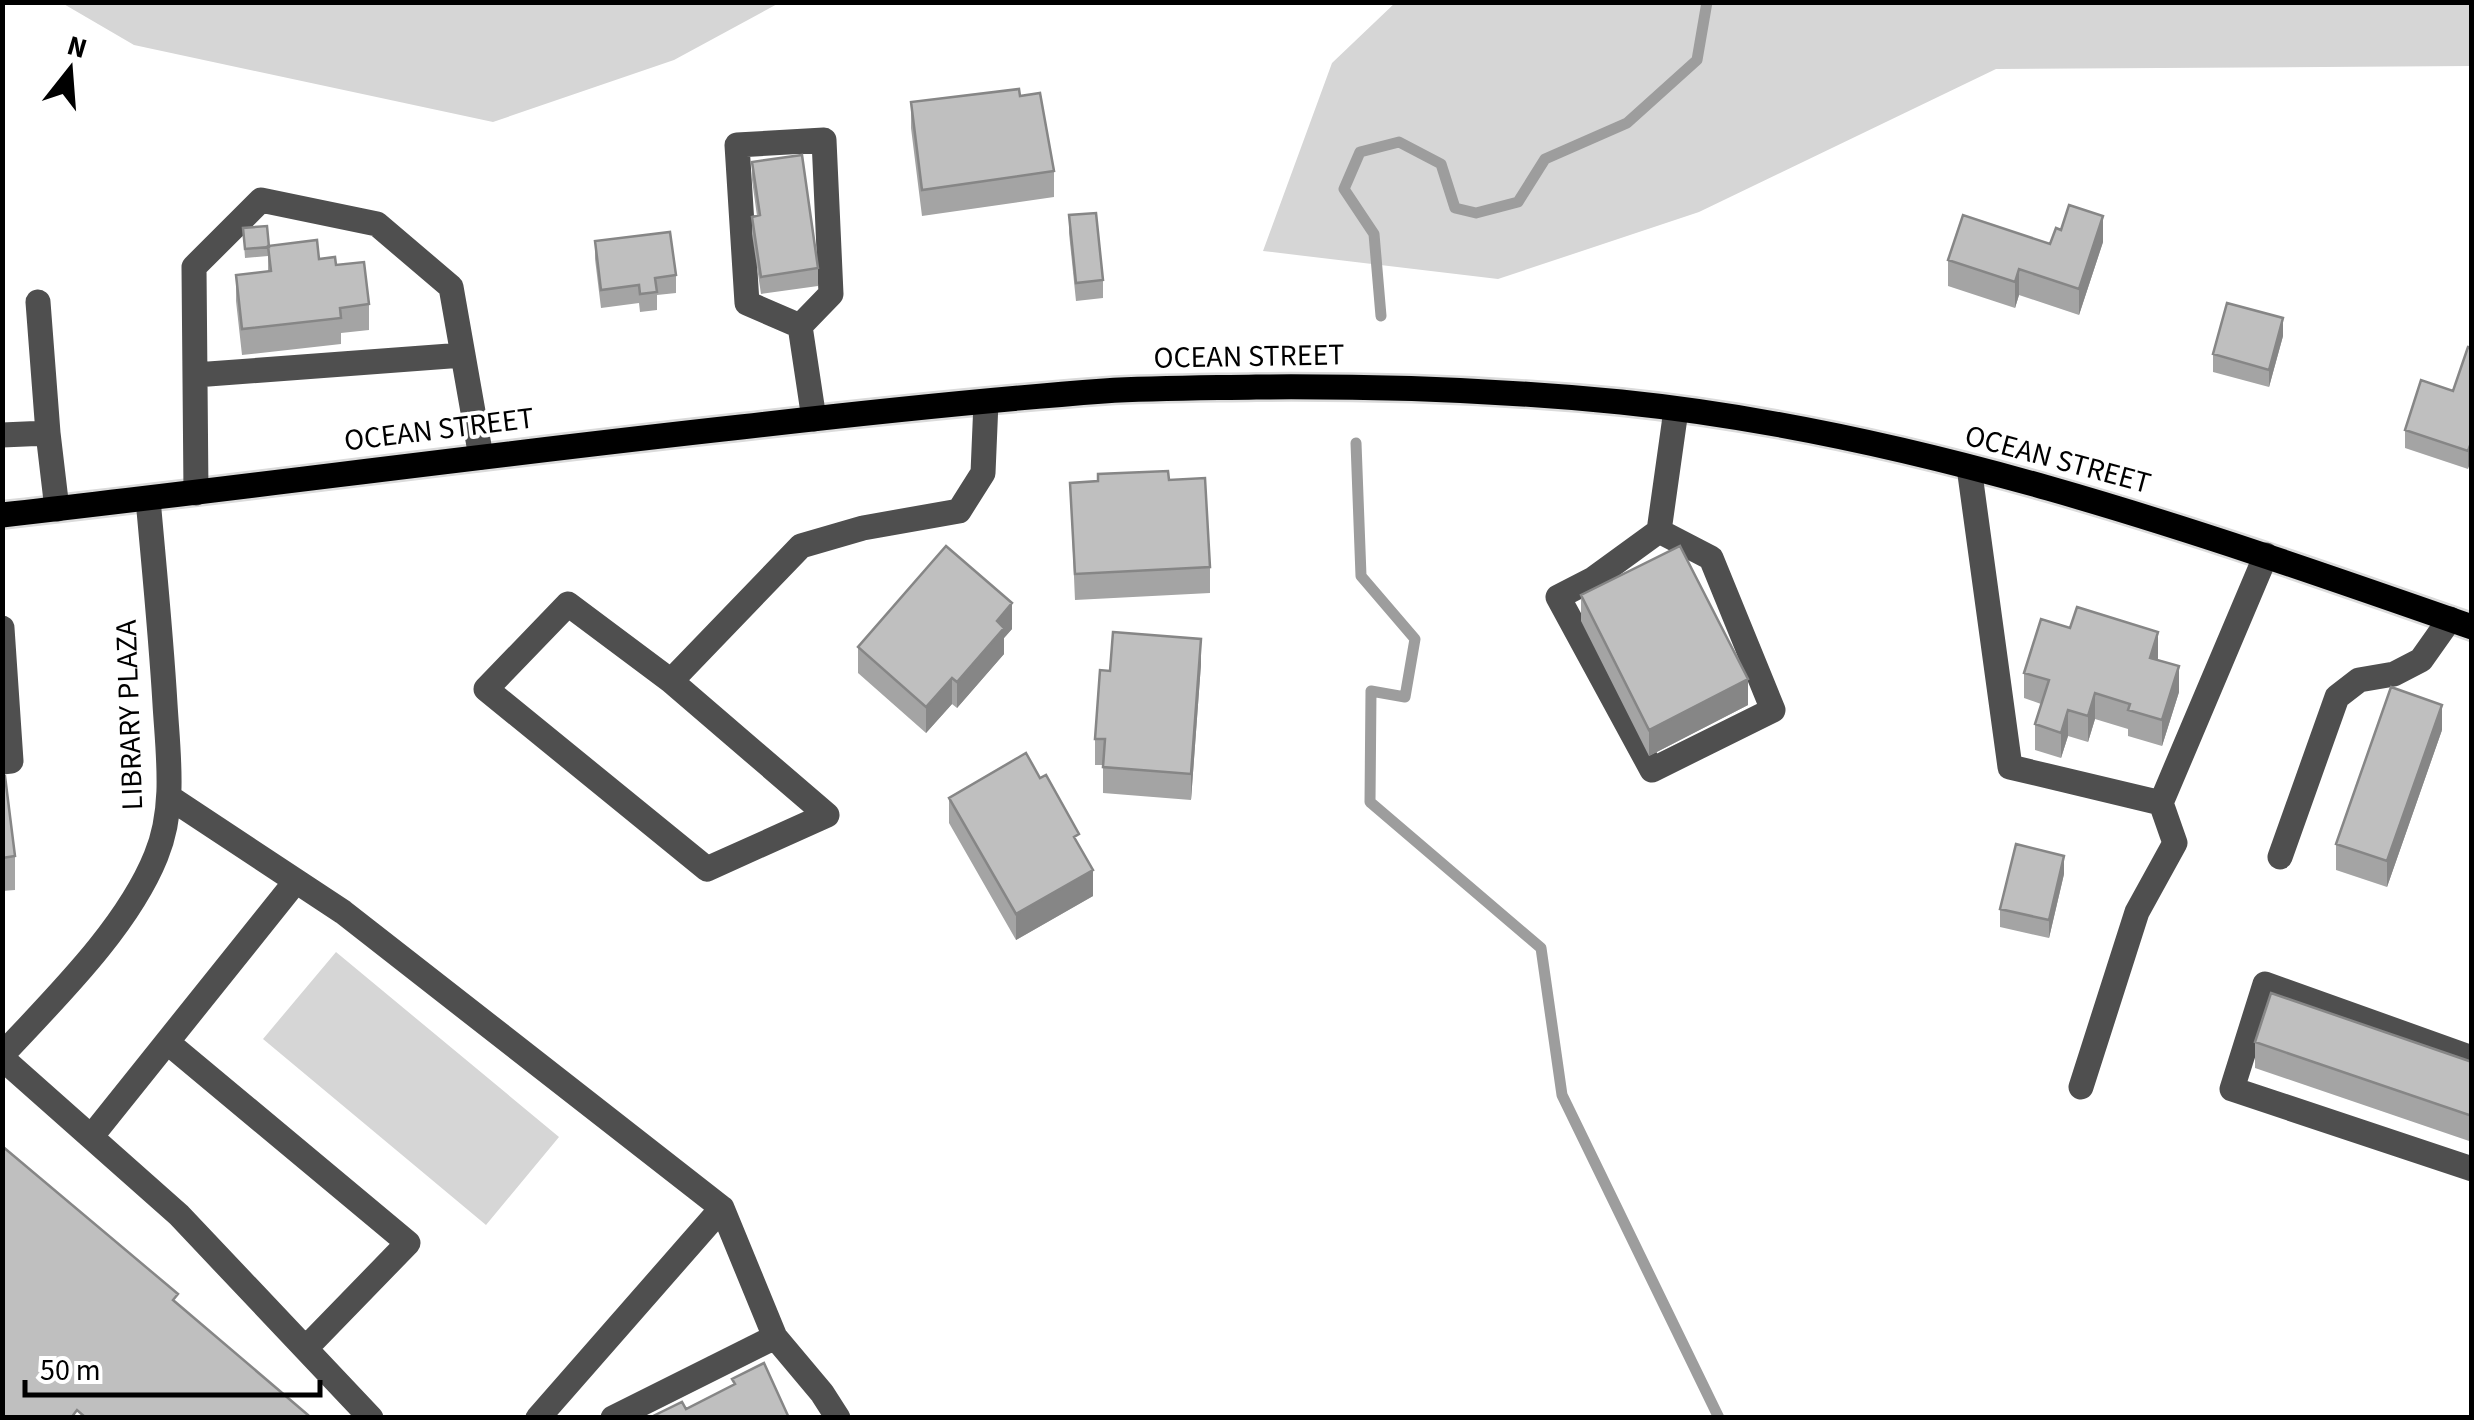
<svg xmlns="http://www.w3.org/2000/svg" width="2474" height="1420" viewBox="0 0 2474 1420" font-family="'Source Sans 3',sans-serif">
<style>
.green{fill:#d6d6d6}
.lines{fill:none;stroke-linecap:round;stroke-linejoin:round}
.stream{stroke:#9d9d9d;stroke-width:11}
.major-casing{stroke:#dbdbdb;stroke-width:30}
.minor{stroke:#4f4f4f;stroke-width:25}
.major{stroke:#000;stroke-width:25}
.wall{fill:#a4a4a4}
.shaded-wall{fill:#868686}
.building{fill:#bfbfbf;stroke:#868686;stroke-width:2.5}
.labels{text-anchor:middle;stroke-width:8;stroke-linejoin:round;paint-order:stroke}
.street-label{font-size:30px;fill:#000;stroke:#fff}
</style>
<rect width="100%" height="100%" fill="#fff"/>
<path class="green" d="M 1396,2 L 2471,3 L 2471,66 L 1996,69 L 1699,212 L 1498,279 L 1263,251 L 1332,63 Z
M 62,3 L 61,3 L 779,3 L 674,60 L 493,122 L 134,45 Z
M 336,952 L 559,1137 L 486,1225 L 263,1039 Z"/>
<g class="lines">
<path class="stream" d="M 1381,316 L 1374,234 L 1344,189 L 1360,152 L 1399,142 L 1441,164 L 1455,208 L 1476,213 L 1518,202 L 1545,159 L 1627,123 L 1697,60 L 1707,2
M 1356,443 L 1361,576 L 1415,639 L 1405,697 L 1371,691 L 1370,802 L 1541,948 L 1562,1095 L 1719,1418"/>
<g class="major-casing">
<path id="major" d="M 2,515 C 249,487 494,454 741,427 C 862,413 983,400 1104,391 C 1155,388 1205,388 1256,387 C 1377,386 1500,390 1621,402 C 1915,432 2194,530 2472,627"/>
</g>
<path class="minor" d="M 824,140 L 831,294 L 800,326 L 747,303 L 737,145 Z
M 38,302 L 48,433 L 57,509
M 800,326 L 814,419
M 195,375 L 463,355
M 2,435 L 48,433
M 1969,467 L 2010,767 L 2161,803 L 2266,555
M 196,493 L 194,267 L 261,200 L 377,224 L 451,287 L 481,457
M 1659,531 L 1593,579 L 1558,597 L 1652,770 L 1773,710 L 1711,558 L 1659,531 L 1676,410
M 2,628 L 11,761 L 2,762
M 671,681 L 568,604 L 486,689 L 707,869 L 827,815 L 671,681 L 801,546 L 863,528 L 959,511 L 983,473 L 986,402
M 169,797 L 343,912 L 722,1208 L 775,1337 L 613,1418
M 2280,857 L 2337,697 L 2359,680 L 2394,674 L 2421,660 L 2450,619
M 167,1042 L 408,1243 L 306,1348
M 2,1055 C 55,998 127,928 156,856 C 176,808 168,754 165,704 C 161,636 154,567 148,499
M 2,1058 L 179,1215 L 371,1418
M 2472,1058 L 2265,984 L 2232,1089 L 2472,1169
M 2081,1087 L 2137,912 L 2175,843 L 2161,803
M 91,1137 L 296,881
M 775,1337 L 822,1393 L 838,1418
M 538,1418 L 722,1208"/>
<use href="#major" class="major"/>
</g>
<path class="wall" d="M 1020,96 L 1054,171 L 1054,197 L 922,216 L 911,128 L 911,102 Z
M 752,162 L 818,268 L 818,286 L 761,294 L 752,234 L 752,217 L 757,216 L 752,180 Z
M 1069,215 L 1103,280 L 1103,298 L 1076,301 L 1069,233 Z
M 243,228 L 269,246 L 336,265 L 369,304 L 369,330 L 341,333 L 341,344 L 242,355 L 236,301 L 236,275 L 268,272 L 268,256 L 245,258 Z
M 595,241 L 676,275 L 676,293 L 657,295 L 657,310 L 640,312 L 639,303 L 601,308 L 595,259 Z
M 2103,242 L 2079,315 L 2019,295 L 2015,308 L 1948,286 L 1948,260 L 2050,244 Z
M 2283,336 L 2269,387 L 2213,372 L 2213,354 Z
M 2472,348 L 2468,469 L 2405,448 L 2405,430 L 2453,391 Z
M 1098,474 L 1169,480 L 1210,567 L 1210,593 L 1075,600 L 1070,483 L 1098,481 Z
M 1581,595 L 1748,705 L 1649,756 L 1581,621 Z
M 1012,629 L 1004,638 L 1004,654 L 957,708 L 952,704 L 926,733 L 858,673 L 858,647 Z
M 2158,658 L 2158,660 L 2179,692 L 2162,746 L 2128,736 L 2128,729 L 2095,719 L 2088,742 L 2068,736 L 2061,758 L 2035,750 L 2035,724 L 2041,704 L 2024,698 L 2024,673 Z
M 1201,664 L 1191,800 L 1103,793 L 1103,765 L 1095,765 L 1095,739 L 1110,671 Z
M 2442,730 L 2387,887 L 2336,870 L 2336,844 Z
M 2,776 L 15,856 L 15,890 L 2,891 Z
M 949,798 L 1079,846 L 1093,896 L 1016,940 L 949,823 Z
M 2064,874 L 2049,938 L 2000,927 L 2000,909 Z
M 2255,1042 L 2472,1062 L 2472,1142 L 2255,1068 Z"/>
<path class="shaded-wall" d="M 2103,216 L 2103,242 L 2079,315 L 2079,289 Z
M 2019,269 L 2019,295 L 2015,308 L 2015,282 Z
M 2283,318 L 2283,336 L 2269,387 L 2269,370 Z
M 2472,440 L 2472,458 L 2468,469 L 2468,451 Z
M 1012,603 L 1012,629 L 1004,638 L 1004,654 L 957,708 L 957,682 L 997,621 Z
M 2158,632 L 2158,658 L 2150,684 L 2150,658 Z
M 1201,639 L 1201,664 L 1191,800 L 1191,774 Z
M 2179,666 L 2179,692 L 2162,746 L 2162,720 Z
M 952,678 L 952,704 L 926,733 L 926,707 Z
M 1748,679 L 1748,705 L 1649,756 L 1649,730 Z
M 2095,693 L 2095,719 L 2088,742 L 2088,716 Z
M 2442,705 L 2442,730 L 2387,887 L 2387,861 Z
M 2068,710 L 2068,736 L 2061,758 L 2061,733 Z
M 2064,856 L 2064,874 L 2049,938 L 2049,920 Z
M 1093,870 L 1093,896 L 1016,940 L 1016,914 Z"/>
<path class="building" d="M 1019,89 L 1020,96 L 1040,93 L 1054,171 L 922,190 L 911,102 Z
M 802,155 L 818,268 L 761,277 L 752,217 L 760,215 L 752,162 Z
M 2069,205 L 2103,216 L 2079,289 L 2019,269 L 2015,282 L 1948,260 L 1963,215 L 2050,244 L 2056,228 L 2061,230 Z
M 1096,213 L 1103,280 L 1076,283 L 1069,215 Z
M 267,226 L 269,247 L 245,249 L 243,228 Z
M 670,232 L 676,275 L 655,278 L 657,292 L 640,294 L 639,285 L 601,290 L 595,241 Z
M 317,240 L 319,259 L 335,257 L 336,265 L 364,262 L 369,304 L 340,308 L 341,318 L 242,329 L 236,275 L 271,271 L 268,246 Z
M 2227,303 L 2283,318 L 2269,370 L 2213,354 Z
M 2468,347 L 2472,348 L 2472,440 L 2468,451 L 2405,430 L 2421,380 L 2453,391 Z
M 1168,471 L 1169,480 L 1205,478 L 1210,567 L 1075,574 L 1070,483 L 1098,481 L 1098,474 Z
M 946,546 L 1012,603 L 997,621 L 1004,628 L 957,682 L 952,678 L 926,707 L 858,647 Z
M 1680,546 L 1748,679 L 1649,730 L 1581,595 Z
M 2077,607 L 2158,632 L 2150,658 L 2179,666 L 2162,720 L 2128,710 L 2130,704 L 2095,693 L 2088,716 L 2068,710 L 2061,733 L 2035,724 L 2049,680 L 2024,673 L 2041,619 L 2070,628 Z
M 1113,632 L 1201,639 L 1191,774 L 1103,767 L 1105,739 L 1095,739 L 1100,670 L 1110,671 Z
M 2391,687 L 2442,705 L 2387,861 L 2336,844 Z
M 1026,753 L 1040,778 L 1046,775 L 1079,834 L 1074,837 L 1093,870 L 1016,914 L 949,798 Z
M 2,776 L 5,776 L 15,856 L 2,858 Z
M 2016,844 L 2064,856 L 2049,920 L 2000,909 Z
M 2271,993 L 2472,1062 L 2472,1116 L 2255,1042 Z
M 2,1146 L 178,1294 L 173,1300 L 308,1415 L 306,1418 L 86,1418 L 77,1410 L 71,1418 L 2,1418 Z
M 764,1363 L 789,1418 L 649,1418 L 682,1402 L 686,1409 L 735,1384 L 732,1379 Z"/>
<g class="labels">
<g class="street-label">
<text transform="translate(1249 356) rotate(-1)" y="10">OCEAN STREET</text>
<text transform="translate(439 429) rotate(-7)" y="10">OCEAN STREET</text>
<text transform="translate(2058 459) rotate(15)" y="10">OCEAN STREET</text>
<text transform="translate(129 715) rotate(-92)" y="10">LIBRARY PLAZA</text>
</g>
</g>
<rect width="2474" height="1420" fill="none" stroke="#000000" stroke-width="10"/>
<g transform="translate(70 70) rotate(17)" stroke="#ffffff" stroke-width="8" paint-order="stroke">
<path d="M0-8L18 38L0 25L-18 38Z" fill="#000000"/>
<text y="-15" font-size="28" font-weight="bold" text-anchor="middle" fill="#000000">N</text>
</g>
<path d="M25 1380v15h295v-15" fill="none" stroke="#000000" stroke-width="5"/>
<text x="40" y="1380" font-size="30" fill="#000000" stroke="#ffffff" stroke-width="8" paint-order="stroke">50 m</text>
</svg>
